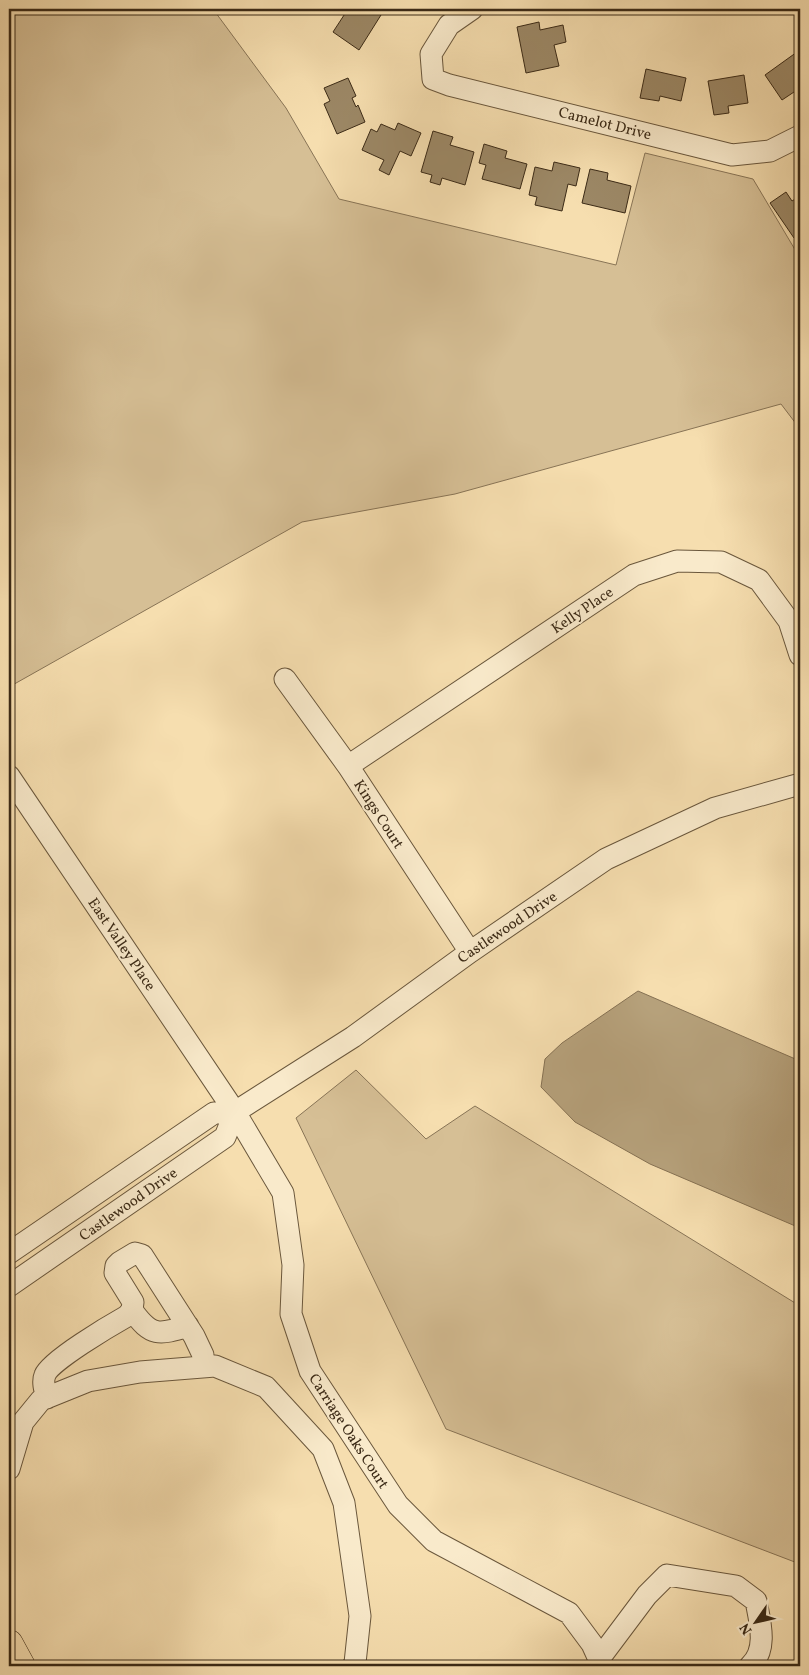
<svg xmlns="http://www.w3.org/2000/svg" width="809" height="1675" viewBox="0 0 809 1675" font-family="Vollkorn,serif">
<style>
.green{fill:#d6bf95;stroke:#887456}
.water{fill:#b6a17b;stroke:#857153}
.building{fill:#9c8866;stroke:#3b2a16}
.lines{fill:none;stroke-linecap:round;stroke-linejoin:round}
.minor-casing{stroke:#6a573c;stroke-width:23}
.major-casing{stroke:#3b2a16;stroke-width:29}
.minor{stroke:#f9eacb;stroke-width:21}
.major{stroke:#f6deaf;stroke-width:28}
.labels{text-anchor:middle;stroke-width:4;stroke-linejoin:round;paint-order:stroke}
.street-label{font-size:15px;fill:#3b2a16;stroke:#f9eacb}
</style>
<rect width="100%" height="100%" fill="#f6deaf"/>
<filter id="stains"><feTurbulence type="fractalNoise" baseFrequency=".004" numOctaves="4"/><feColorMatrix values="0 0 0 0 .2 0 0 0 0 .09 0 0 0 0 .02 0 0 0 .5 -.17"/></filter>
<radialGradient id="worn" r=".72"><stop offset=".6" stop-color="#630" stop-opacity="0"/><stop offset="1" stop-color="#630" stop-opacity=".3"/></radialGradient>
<path class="green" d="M 9,9 L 213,9 L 286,108 L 339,199 L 616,265 L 645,153 L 753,179 L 797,253 L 800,251 L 800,429 L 781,404 L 455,494 L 302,522 L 9,687 Z
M 356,1070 L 426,1139 L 475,1106 L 800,1306 L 800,1564 L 446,1429 L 296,1118 Z"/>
<path class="water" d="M 638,991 L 800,1061 L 800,1228 L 650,1164 L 575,1122 L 541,1087 L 545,1059 L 562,1043 Z"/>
<path class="building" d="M 348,9 L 371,9 L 381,15 L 359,50 L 333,32 Z
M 539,22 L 540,30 L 563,25 L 566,42 L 554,45 L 559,66 L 526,73 L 517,27 Z
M 797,52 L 800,57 L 800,88 L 782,100 L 765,75 Z
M 646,69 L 686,78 L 681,101 L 660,96 L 659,101 L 640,98 Z
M 744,75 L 748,103 L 728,106 L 729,113 L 714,115 L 708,81 Z
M 348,78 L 356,96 L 352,98 L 356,107 L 358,105 L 365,122 L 337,134 L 324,104 L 330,101 L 324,88 Z
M 398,123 L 421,133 L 411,156 L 400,151 L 389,175 L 379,170 L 384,160 L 362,150 L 371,129 L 377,132 L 381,124 L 395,130 Z
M 433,131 L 453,137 L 450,145 L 474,152 L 465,185 L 442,178 L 440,185 L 430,182 L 432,175 L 421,172 Z
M 484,144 L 507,151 L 505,158 L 527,164 L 520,189 L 482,179 L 486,165 L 479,163 Z
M 554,162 L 580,168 L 576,186 L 568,184 L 562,211 L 535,205 L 537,197 L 529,195 L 535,167 L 552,171 Z
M 590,169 L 608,173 L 607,180 L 631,186 L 625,213 L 582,203 Z
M 786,192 L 792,201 L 800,196 L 800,234 L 794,238 L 770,203 Z"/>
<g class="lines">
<g class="minor-casing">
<path id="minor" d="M 472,9 L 449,25 L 431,54 L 433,79 L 449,85 L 732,155 L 770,151 L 800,136
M 285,679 L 348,766 L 470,952
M 348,766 L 634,575 L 677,561 L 721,562 L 759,580 L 789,621 L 800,655
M 9,776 L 235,1112 L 283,1193 L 293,1265 L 291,1314 L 310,1371 L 398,1505 L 434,1541 L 569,1613 L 592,1644 L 602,1666
M 9,1253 L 214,1113 L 235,1112 L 353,1037 L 470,952 L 606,859 L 715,808 L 800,784
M 9,1286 L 225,1137 L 235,1112
M 132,1310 C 151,1337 159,1335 188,1326
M 47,1398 C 45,1391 42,1382 45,1375 C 50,1361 111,1325 127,1316 L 132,1310 L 133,1302 L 115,1273 L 116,1266 L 120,1262 L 135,1253 L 142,1255 L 194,1336 L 203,1355 L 203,1367
M 9,1469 L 23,1422 L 41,1400 L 88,1381 L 140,1372 L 215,1366 L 266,1387 L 323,1449 L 344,1503 L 360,1616 L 355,1663 L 353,1666
M 599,1659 L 647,1595 L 667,1575 L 736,1586 L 756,1601 C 760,1622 768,1650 750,1666"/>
</g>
<g class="major-casing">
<path id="major" d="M 9,1644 L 21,1666"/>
</g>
<use href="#minor" class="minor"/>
<use href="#major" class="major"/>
</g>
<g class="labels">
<g class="street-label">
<text transform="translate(605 123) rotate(14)" y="5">Camelot Drive</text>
<text transform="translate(582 610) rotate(-34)" y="5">Kelly Place</text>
<text transform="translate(379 814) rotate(57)" y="5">Kings Court</text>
<text transform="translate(507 927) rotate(-34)" y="5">Castlewood Drive</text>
<text transform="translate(122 944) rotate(56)" y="5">East Valley Place</text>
<text transform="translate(128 1204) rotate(-35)" y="5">Castlewood Drive</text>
<text transform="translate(349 1431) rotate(57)" y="5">Carriage Oaks Court</text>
</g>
</g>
<rect width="809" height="1675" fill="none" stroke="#f6deaf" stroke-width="30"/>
<rect x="10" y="10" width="789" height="1655" fill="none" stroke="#3b2a16" stroke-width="2.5"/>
<rect x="15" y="15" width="779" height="1645" fill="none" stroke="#3b2a16"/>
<g transform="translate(756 1622) rotate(236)" stroke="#f9eacb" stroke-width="4" paint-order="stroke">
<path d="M0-4L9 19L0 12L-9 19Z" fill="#3b2a16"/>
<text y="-8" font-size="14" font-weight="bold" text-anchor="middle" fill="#3b2a16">N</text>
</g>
<rect width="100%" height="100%" filter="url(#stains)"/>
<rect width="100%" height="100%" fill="url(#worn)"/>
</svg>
